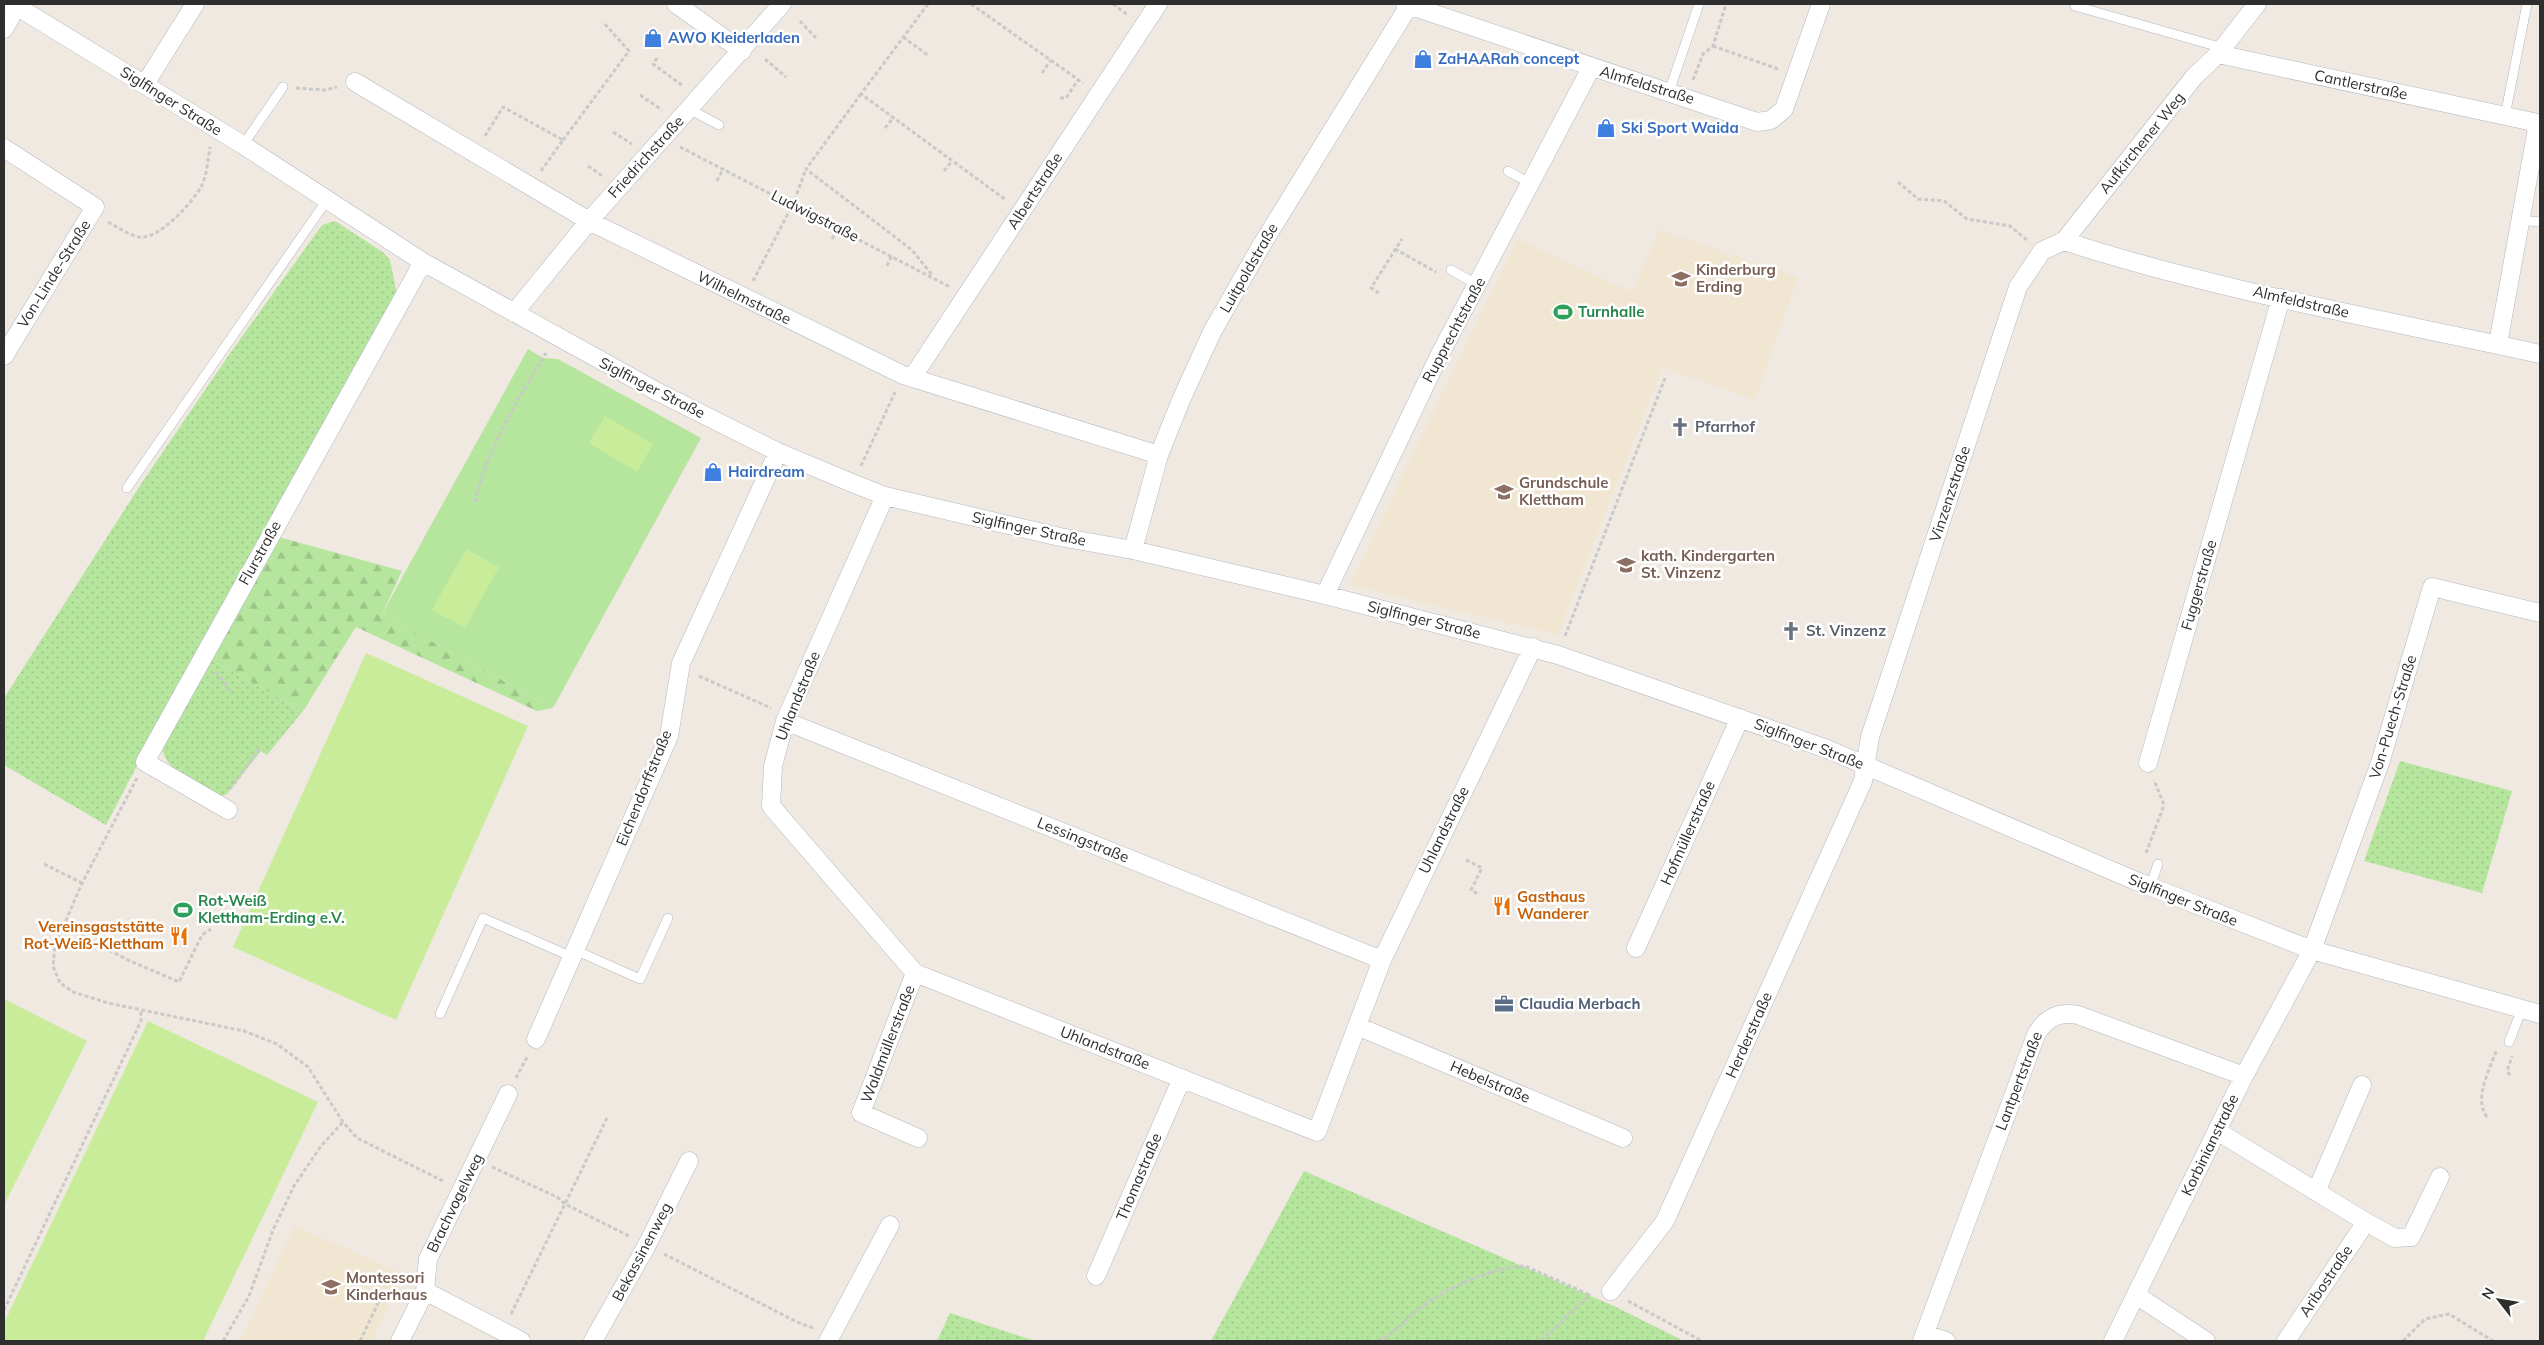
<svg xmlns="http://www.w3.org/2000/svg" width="2544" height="1345" viewBox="0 0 2544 1345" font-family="Mulish,sans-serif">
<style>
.education{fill:#f0e6d1}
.grass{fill:url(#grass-dots)}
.forest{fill:url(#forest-firs)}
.park{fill:#b6e59e}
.pitch{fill:#c9ec9a}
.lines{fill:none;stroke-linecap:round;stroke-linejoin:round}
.service-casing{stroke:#b4b7c1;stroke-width:10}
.minor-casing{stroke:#b4b7c1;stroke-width:19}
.path{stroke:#c9c9c9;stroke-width:3;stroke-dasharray:4 2.5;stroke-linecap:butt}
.service{stroke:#fff;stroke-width:9}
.minor{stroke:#fff;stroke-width:18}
.labels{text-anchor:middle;stroke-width:5;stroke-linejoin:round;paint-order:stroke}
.shop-label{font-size:15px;font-weight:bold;fill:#366cbe;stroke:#fff;text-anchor:start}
.street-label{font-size:15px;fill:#2e2e2e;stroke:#fff}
.education-label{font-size:15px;font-weight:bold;fill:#785e54;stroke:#fff;text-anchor:start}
.leisure-label{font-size:15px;font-weight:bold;fill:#27864d;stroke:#fff;text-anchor:start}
.worship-label{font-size:15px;font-weight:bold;fill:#5b616d;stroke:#fff;text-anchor:start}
.food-label{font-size:15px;font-weight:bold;fill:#c56008;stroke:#fff;text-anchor:start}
.service-label{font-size:15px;font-weight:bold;fill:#4e5e75;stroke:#fff;text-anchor:start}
</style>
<defs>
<pattern id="grass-dots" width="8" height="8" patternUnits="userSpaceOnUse" patternTransform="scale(1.25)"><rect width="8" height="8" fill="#b6e59e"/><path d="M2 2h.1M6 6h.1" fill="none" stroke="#9dc588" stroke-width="1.8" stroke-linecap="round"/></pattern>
<pattern id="forest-firs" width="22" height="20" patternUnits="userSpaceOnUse" patternTransform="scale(1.25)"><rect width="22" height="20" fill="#b6e59e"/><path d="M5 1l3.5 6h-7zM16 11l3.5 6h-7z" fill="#9dc588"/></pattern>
</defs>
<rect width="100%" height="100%" fill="#efe9e1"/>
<path class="education" d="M 1659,230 L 1798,277 L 1755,400 L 1663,367 L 1564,618 L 1560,635 L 1350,585 L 1517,239 L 1632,292 Z
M 295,1226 L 403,1274 L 372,1341 L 240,1341 Z"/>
<path class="grass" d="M 335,221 L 384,253 L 390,260 L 397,294 L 170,702 L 106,825 L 4,765 L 4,698 L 143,481 L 231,352 L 322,225 Z
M 208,658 L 303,711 L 267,755 L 261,751 L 227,794 L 222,796 C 201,784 164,773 162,746 Z
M 2400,761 L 2512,791 L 2482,893 L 2364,861 Z
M 1304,1171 L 1616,1307 L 1684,1341 L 1211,1341 Z
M 950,1313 L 1035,1341 L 937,1341 Z"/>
<path class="forest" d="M 275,536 L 402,571 L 382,614 L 553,708 L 537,711 L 356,627 L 303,711 L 208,658 Z"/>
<path class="park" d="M 528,349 L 543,358 L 558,359 L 701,438 L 553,708 L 382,614 Z"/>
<path class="pitch" d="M 605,416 L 653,444 L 637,472 L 589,443 Z
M 466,549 L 499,567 L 465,628 L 432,610 Z
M 366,653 L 528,726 L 396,1020 L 233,947 Z
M 4,999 L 87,1041 L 4,1205 Z
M 148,1021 L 318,1102 L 203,1341 L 4,1341 L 4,1323 Z"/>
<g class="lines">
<g class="service-casing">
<path id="service" d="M 2075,6 L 2223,48
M 1669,92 L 1699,4
M 689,109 L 719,125
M 2505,116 L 2527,4
M 243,145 L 283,87
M 1508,171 L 1531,184
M 2520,220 L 2540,222
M 1451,270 L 1478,285
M 127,488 L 327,200
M 2150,887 L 2158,864
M 575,950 L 640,979 L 668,918
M 440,1014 L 483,918 L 572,957
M 2509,1042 L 2522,1009"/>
</g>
<g class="minor-casing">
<path id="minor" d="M 13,4 L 243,145 L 423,262 L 656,391 L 778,452 L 852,483 L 885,496 L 1060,537 L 1133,550 L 1325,595 L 1558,655 L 1827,749 L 2136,881 L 2312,950 L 2540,1014
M 676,4 L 742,51
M 1405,4 L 1757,122 L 1771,120 L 1784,109 L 1821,4
M 4,29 L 17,6
M 2218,54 L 2538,123 L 2498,344
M 355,82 L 589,221 L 903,375 L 1159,455
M 145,84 L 195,4
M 4,148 L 95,207 L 4,356
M 2064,241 C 2218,291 2382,319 2540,354
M 514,313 L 589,221 L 782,4
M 912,378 L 1158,4
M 885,496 L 785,721 L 773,766 L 771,806 L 915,973 L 1317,1132 L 1382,960 L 1533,647
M 1133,550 L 1159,455 L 1181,400 L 1212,332 L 1261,246 L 1410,4
M 1325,595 L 1438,358 L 1591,68
M 785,721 L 1382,960
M 2148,763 L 2281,298
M 228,810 L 145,762 L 423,262
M 1636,948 L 1740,718
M 915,973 L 861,1113 L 918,1138
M 1357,1026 L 1623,1138
M 536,1039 L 669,736 L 681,663 L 778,452
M 2217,1131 L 2366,1222 L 2286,1341
M 2316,1192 L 2362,1085
M 2366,1222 L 2395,1238 L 2411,1237 L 2440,1177
M 1096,1276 L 1182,1078
M 425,1291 L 521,1341
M 1611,1291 L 1665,1221 L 1863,781 L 1870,737 L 2018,287 L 2042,251 L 2064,241 L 2194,77 L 2218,54 L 2257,4
M 2136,1295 L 2206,1341
M 1925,1334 L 1946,1341
M 400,1341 L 425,1291 L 428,1259 L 508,1094
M 593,1341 L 647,1245 L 689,1161
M 828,1341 L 890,1225
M 1922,1341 L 2036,1035 C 2045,1018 2059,1011 2078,1015 L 2244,1076
M 2113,1341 L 2244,1076 L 2312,950 L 2380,763 L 2432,587 L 2540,613"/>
</g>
<path class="path" d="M 928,4 L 861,94 L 1006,200
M 971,4 L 1083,83
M 1113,4 L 1128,15
M 800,21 L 816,38
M 903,37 L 929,56
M 1713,46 L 1778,69
M 657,58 L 653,64 L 683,86
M 765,59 L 786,77
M 1042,73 L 1051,60
M 1693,80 L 1703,54 L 1713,46 L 1726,4
M 296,88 L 325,90 L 337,87
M 861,94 L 806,169 L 912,250 L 932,275
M 640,95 L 662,110
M 1060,98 L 1066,98 L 1078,80
M 885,128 L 893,118
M 613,132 L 632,144
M 485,136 L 503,107 L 563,140 L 541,171
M 563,140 L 629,51 L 603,22
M 680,147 L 950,287
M 588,166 L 604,177
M 944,171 L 952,161
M 717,181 L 723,169
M 1898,182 L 1918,199 L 1944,201 L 1967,219 L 2010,226 L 2027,240
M 108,222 C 117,227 129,235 139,237 C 158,241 195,200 202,185 C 207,174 208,159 210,147
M 832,239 L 838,228
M 1395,249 L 1436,272
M 887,266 L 892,255
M 753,281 L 793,204 L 806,169
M 1379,293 L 1371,288 L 1402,239
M 861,466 L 895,392
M 475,502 C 487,449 518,399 546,353
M 1565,636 L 1665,378
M 216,672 L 230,691
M 699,676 L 771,708
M 137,778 L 82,883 L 55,946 L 53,966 L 60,983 L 73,992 L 108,1003 L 244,1031 L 277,1044 L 308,1067 L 343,1122 L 357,1138 L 445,1182
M 230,789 L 260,749
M 2146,853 L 2164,805 L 2154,780
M 1466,860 L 1482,868 L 1471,890 L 1478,894
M 44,864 L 82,883
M 63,926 L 128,960 L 179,982 L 202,935 L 211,929
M 2510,1075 L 2507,1071 L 2512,1056
M 516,1078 L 527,1057
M 2487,1117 C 2473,1098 2490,1069 2497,1049
M 492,1167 L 557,1197 L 565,1204 L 629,1236
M 664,1254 L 797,1322 L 813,1328
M 1628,1301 L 1702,1341
M 4,1310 L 141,1021 L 141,1010
M 511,1314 L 608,1116
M 223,1341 L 249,1296 L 273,1230 L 294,1186 L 321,1146 L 343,1122
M 360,1341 L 381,1297 L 391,1301
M 1378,1341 C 1397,1333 1410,1314 1427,1303 C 1451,1286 1495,1267 1525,1266 L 1588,1294
M 1541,1341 L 1590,1294
M 2403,1341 L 2425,1319 L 2449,1314 L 2493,1341"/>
<use href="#service" class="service"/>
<use href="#minor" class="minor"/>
</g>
<defs>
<g id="shop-bare" transform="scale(1.5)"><path d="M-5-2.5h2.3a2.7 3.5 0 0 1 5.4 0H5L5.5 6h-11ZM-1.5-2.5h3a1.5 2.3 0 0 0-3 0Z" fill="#3f7fe0" stroke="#fff" stroke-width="2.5" paint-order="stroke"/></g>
<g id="school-bare" transform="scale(1.5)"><path d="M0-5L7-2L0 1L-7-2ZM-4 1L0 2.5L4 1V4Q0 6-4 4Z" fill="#8d6e63" stroke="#fff" stroke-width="2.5" paint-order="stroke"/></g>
<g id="stadium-bare" transform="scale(1.5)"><path d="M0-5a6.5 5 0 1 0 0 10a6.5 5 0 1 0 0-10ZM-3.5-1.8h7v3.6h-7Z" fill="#2e9e5b" stroke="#fff" stroke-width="2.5" paint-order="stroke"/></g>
<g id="church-bare" transform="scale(1.5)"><path d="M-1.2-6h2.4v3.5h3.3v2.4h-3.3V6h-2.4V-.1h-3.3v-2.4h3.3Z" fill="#6b7280" stroke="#fff" stroke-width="2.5" paint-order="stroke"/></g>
<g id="restaurant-bare" transform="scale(1.5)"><path d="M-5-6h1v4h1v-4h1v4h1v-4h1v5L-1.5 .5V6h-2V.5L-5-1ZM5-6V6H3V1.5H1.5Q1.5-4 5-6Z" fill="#e8710a" stroke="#fff" stroke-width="2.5" paint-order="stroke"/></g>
<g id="office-bare" transform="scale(1.5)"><path d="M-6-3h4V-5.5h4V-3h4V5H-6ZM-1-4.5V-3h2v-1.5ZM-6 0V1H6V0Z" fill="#5c6f8a" stroke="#fff" stroke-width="2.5" paint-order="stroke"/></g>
</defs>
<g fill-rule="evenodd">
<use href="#shop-bare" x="653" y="38"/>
<use href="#shop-bare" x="1423" y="59"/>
<use href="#shop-bare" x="1606" y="128"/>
<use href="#school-bare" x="1681" y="279"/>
<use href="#stadium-bare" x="1563" y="312"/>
<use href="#church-bare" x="1680" y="427"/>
<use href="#shop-bare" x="713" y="472"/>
<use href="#school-bare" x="1504" y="492"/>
<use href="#school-bare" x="1626" y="565"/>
<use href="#church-bare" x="1791" y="631"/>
<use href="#restaurant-bare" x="1502" y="906"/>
<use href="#stadium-bare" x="183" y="910"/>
<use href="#restaurant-bare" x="179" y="936"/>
<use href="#office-bare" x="1504" y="1004"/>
<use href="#school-bare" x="331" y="1287"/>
</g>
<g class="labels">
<g class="shop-label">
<text x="668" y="43">AWO Kleiderladen</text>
<text x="1438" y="64">ZaHAARah concept</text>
<text x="1621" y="133">Ski Sport Waida</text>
<text x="728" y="477">Hairdream</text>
</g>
<g class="street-label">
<text transform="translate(1647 85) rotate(17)" y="5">Almfeldstraße</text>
<text transform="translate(2361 85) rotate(12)" y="5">Cantlerstraße</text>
<text transform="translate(171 101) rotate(32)" y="5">Siglfinger Straße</text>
<text transform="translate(2142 143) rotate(-51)" y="5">Aufkirchener Weg</text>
<text transform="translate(646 157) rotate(-48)" y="5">Friedrichstraße</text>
<text transform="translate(1035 191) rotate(-57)" y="5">Albertstraße</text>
<text transform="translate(815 216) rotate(27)" y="5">Ludwigstraße</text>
<text transform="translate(1249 268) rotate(-60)" y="5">Luitpoldstraße</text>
<text transform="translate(54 274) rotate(-58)" y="5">Von-Linde-Straße</text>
<text transform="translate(744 298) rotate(26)" y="5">Wilhelmstraße</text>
<text transform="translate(2301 302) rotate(13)" y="5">Almfeldstraße</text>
<text transform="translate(1454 330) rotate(-62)" y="5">Rupprechtstraße</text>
<text transform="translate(652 388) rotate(27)" y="5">Siglfinger Straße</text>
<text transform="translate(1950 494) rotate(-72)" y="5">Vinzenzstraße</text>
<text transform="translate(1029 529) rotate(12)" y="5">Siglfinger Straße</text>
<text transform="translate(260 553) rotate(-61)" y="5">Flurstraße</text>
<text transform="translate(2199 585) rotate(-74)" y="5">Fuggerstraße</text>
<text transform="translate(1424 620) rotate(14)" y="5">Siglfinger Straße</text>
<text transform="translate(798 696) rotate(-68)" y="5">Uhlandstraße</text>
<text transform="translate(2393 717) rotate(-73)" y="5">Von-Puech-Straße</text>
<text transform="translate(1809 744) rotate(21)" y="5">Siglfinger Straße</text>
<text transform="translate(644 788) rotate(-68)" y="5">Eichendorffstraße</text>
<text transform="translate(1444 830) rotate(-64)" y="5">Uhlandstraße</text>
<text transform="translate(1688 833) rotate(-66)" y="5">Hofmüllerstraße</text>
<text transform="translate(1083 840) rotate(22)" y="5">Lessingstraße</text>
<text transform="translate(2183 900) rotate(22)" y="5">Siglfinger Straße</text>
<text transform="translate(1749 1035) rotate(-66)" y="5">Herderstraße</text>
<text transform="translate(888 1044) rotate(-69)" y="5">Waldmüllerstraße</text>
<text transform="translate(1105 1048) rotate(21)" y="5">Uhlandstraße</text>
<text transform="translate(2019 1081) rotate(-69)" y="5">Lantpertstraße</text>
<text transform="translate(1490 1082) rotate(23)" y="5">Hebelstraße</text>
<text transform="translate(2210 1145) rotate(-64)" y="5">Korbinianstraße</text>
<text transform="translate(1139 1177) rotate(-67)" y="5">Thomastraße</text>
<text transform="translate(455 1203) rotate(-64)" y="5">Brachvogelweg</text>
<text transform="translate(642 1252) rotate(-62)" y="5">Bekassinenweg</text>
<text transform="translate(2326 1281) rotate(-56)" y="5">Aribostraße</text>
</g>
<g class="education-label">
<text x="1696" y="275">Kinderburg<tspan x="1696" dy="17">Erding</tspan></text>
<text x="1519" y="488">Grundschule<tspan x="1519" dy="17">Klettham</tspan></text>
<text x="1641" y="561">kath. Kindergarten<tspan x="1641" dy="17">St. Vinzenz</tspan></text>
<text x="346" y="1283">Montessori<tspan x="346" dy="17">Kinderhaus</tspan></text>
</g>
<g class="leisure-label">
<text x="1578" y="317">Turnhalle</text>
<text x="198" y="906">Rot-Weiß<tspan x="198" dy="17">Klettham-Erding e.V.</tspan></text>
</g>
<g class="worship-label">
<text x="1695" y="432">Pfarrhof</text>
<text x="1806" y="636">St. Vinzenz</text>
</g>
<g class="food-label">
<text x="1517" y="902">Gasthaus<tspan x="1517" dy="17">Wanderer</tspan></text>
<text x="164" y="932" text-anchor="end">Vereinsgaststätte<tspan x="164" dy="17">Rot-Weiß-Klettham</tspan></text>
</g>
<g class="service-label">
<text x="1519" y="1009">Claudia Merbach</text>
</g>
</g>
<rect width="2544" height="1345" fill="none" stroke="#2e2e2e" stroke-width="10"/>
<g transform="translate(2499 1300) rotate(301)" stroke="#ffffff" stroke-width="4" paint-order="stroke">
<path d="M0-4L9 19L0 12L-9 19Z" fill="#2e2e2e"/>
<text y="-8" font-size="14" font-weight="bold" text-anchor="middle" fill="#2e2e2e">N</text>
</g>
</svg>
